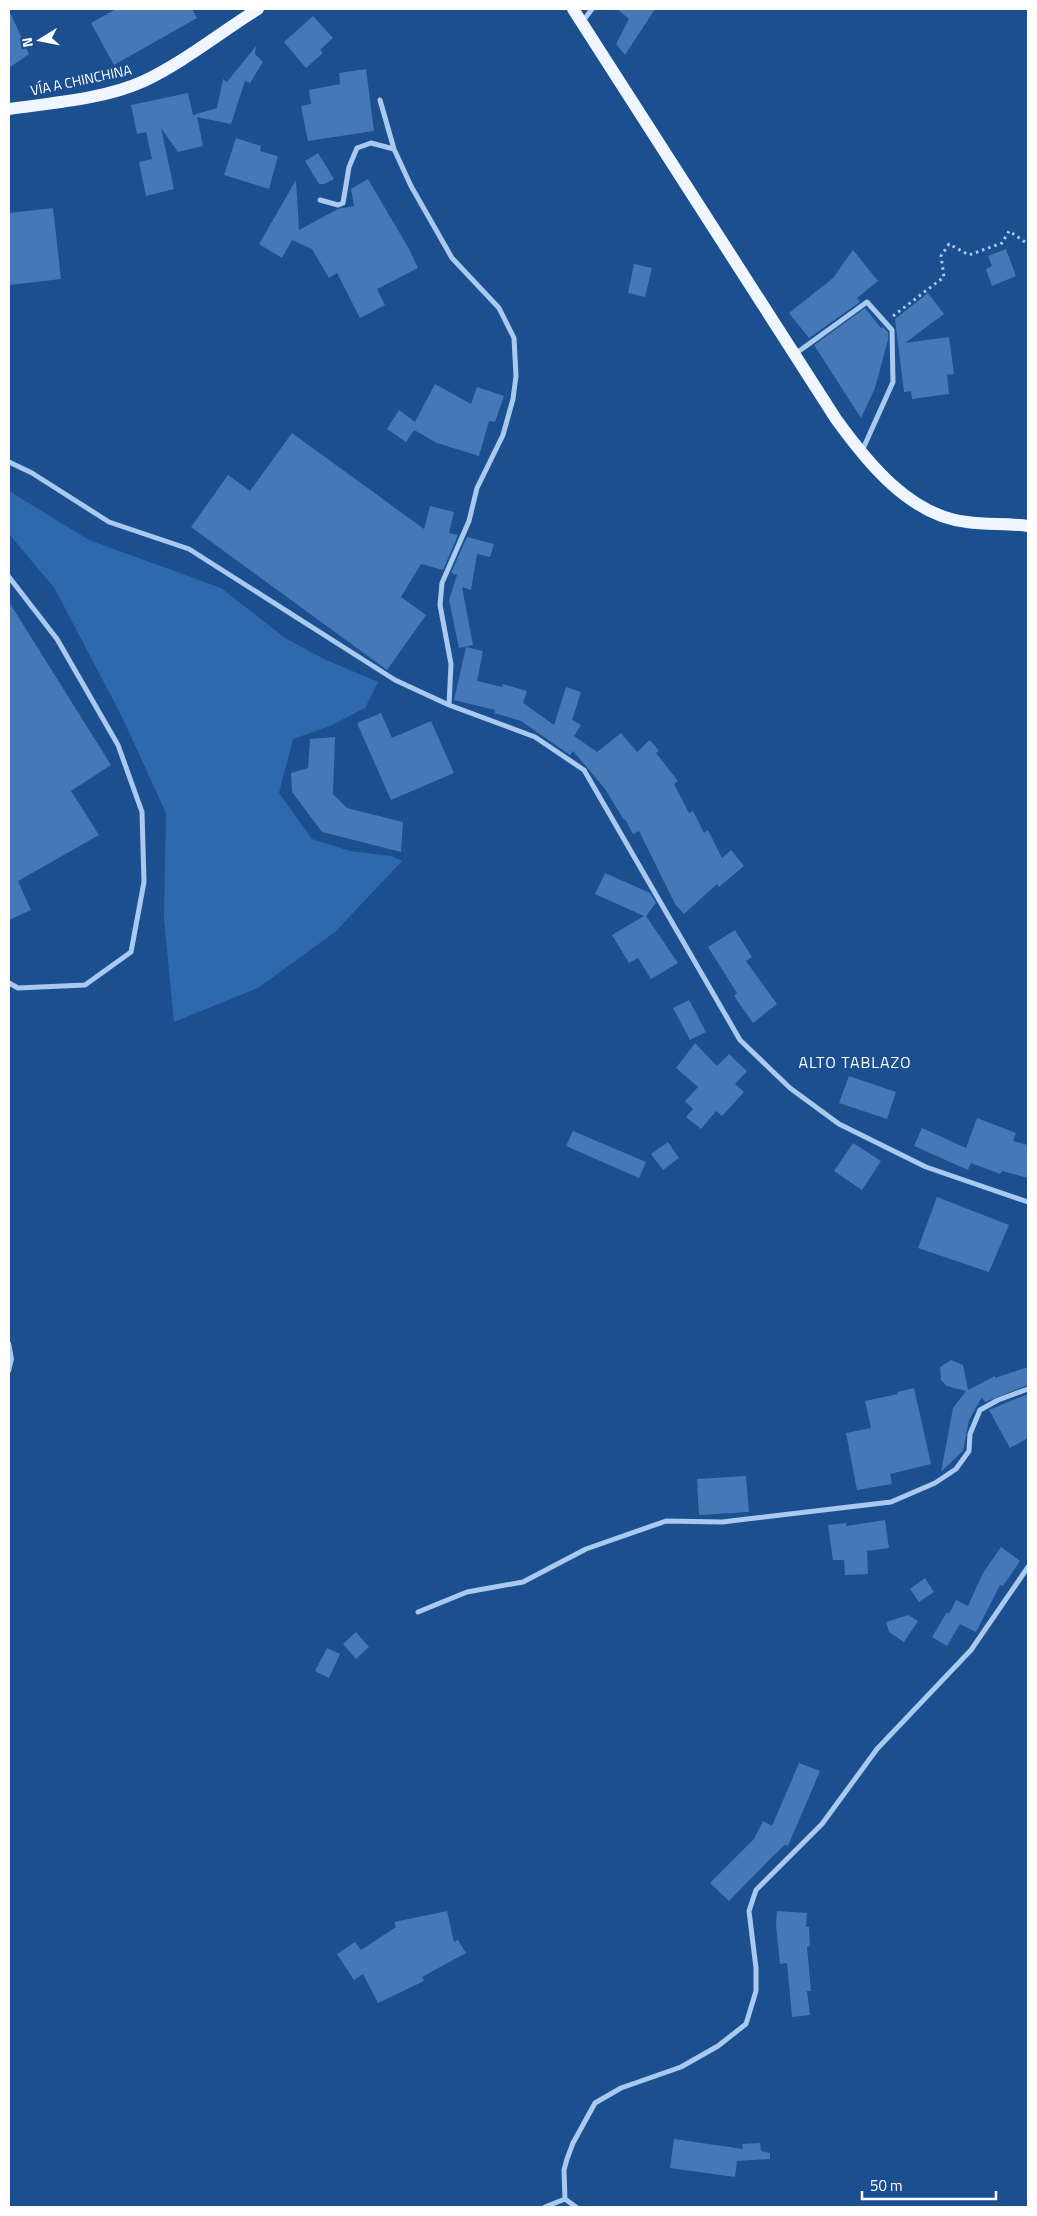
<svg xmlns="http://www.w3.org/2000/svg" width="1037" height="2216" viewBox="0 0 1037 2216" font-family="'Titillium Web',sans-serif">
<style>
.green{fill:#2e69ad}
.building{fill:#4478b7}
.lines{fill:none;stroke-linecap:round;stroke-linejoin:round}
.path{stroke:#a9c9ee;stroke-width:3;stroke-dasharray:2.5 4;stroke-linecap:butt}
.lane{stroke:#a9c9ee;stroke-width:4}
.street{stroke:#a9c9ee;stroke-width:5}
.primary{stroke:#f0f6ff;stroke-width:12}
.labels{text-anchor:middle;stroke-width:4;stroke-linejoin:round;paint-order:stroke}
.street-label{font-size:14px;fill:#fff;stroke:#1b4f8f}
.quarter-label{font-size:16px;letter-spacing:1px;fill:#fff;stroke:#1b4f8f}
</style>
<rect width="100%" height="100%" fill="#1b4f8f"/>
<path class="green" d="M 9,491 L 89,540 L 221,588 L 285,638 L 324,659 L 378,682 L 365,708 L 330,726 L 293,739 L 279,793 L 312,839 L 350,851 L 391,856 L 402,861 L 335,932 L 258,988 L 174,1022 L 164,919 L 166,813 L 122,717 L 55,589 L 9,534 Z"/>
<path class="building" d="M 116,9 L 192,9 L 197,18 L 114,65 L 91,23 Z
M 617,9 L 655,9 L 625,55 L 616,44 L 629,19 Z
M 9,10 L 29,54 L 9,68 Z
M 313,16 L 333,38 L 320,50 L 323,53 L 306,68 L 284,42 Z
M 256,46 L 255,54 L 263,62 L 250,83 L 245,81 L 231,124 L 197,117 L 203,146 L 178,152 L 161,128 L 174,189 L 146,196 L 139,162 L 152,159 L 146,132 L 137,134 L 131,105 L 188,93 L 193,115 L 217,108 L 223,79 L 227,82 Z
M 366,69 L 374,131 L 308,141 L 301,106 L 311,104 L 309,90 L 340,84 L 339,73 Z
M 236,138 L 261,146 L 260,151 L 278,156 L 269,189 L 224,175 Z
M 318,153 L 334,179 L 324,184 L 319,184 L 305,161 Z
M 368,179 L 409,249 L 418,268 L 377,289 L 385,305 L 360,318 L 337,273 L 329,278 L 312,249 L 292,240 L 282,258 L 259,244 L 296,180 L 299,230 L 338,209 L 354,206 L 351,189 Z
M 53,208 L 61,279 L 9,285 L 9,213 Z
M 1006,249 L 1016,276 L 992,286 L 986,269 L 992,266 L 988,256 Z
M 853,250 L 878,281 L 857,298 L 860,302 L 809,338 L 789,313 L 833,278 Z
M 634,264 L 652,268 L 645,297 L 628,293 Z
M 928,293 L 944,314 L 905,343 L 949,337 L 954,374 L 947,375 L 949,394 L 912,399 L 911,391 L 904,392 L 895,319 Z
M 865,308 L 881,328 L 883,327 L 888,332 L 888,340 L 875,388 L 861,418 L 814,345 Z
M 435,384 L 471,404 L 477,387 L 504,396 L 495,422 L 489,421 L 479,456 L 437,443 L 414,430 L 406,442 L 387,429 L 399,410 L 415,422 Z
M 292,433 L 424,529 L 430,506 L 454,512 L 449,533 L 458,535 L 443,570 L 421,564 L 401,597 L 426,615 L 387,670 L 191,527 L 228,475 L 250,491 Z
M 467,537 L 494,544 L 490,557 L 477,554 L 471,590 L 462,587 L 473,645 L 459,648 L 449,600 L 457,575 L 451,573 Z
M 9,602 L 111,765 L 71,791 L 99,835 L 18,881 L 31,910 L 9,920 Z
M 466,647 L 483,651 L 477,681 L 502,687 L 503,684 L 527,691 L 523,703 L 554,725 L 566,687 L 581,692 L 572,720 L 581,725 L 574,736 L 597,752 L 621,733 L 637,752 L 650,740 L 659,751 L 656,753 L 678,781 L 674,784 L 689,813 L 693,811 L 704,833 L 708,830 L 722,858 L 731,850 L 744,866 L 719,887 L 717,884 L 684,914 L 675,904 L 639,831 L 633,834 L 625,819 L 624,820 L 605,789 L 573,751 L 570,755 L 521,721 L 494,713 L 495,710 L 454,700 Z
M 381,713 L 392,738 L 431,721 L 454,773 L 391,800 L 357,723 Z
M 335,737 L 333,794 L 347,808 L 403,822 L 401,852 L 322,832 L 292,792 L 291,773 L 308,768 L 310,739 Z
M 605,873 L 650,893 L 656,903 L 646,916 L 678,963 L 651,979 L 638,958 L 629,963 L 612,935 L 644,916 L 595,894 Z
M 735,930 L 752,957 L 746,961 L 777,1004 L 753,1023 L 734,996 L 737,993 L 708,947 Z
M 689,1000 L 706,1032 L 690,1040 L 673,1008 Z
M 695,1043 L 717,1066 L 729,1054 L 747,1071 L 735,1084 L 744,1092 L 722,1116 L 716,1111 L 701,1129 L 686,1117 L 693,1109 L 685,1101 L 698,1087 L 676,1068 Z
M 849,1076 L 896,1092 L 887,1119 L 839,1103 Z
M 977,1118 L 1016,1133 L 1013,1141 L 1028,1145 L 1028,1178 L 1002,1171 L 1000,1174 L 971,1163 L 968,1170 L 914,1146 L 922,1128 L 966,1148 Z
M 573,1131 L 646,1162 L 639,1178 L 566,1146 Z
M 668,1142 L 679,1158 L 663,1170 L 651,1154 Z
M 853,1143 L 881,1161 L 862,1190 L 834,1171 Z
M 937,1197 L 1009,1225 L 989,1272 L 918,1248 Z
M 951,1360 L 963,1365 L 968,1390 L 995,1376 L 995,1378 L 1028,1367 L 1028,1385 L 985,1402 L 982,1397 L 969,1420 L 963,1451 L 941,1472 L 953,1408 L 966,1391 L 947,1386 L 941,1380 L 940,1367 Z
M 914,1388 L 931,1464 L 890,1474 L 892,1484 L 857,1490 L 846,1433 L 871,1428 L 865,1401 L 898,1394 L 897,1392 Z
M 1028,1394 L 1028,1438 L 1010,1448 L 989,1410 Z
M 746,1476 L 749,1512 L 699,1515 L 697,1479 Z
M 885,1520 L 889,1548 L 867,1551 L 868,1574 L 845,1575 L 844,1560 L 833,1560 L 828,1525 L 846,1523 L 846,1526 Z
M 1001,1547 L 1020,1561 L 1003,1586 L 1000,1585 L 976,1632 L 960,1624 L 947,1646 L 932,1637 L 947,1612 L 949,1614 L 956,1600 L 968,1606 L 983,1573 Z
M 925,1578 L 934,1592 L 919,1602 L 910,1589 Z
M 908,1615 L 918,1621 L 904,1642 L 889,1632 L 886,1622 Z
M 356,1632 L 369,1647 L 356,1659 L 343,1644 Z
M 327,1648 L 340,1654 L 329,1678 L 315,1671 Z
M 799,1763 L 820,1771 L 788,1846 L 785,1845 L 775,1854 L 729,1901 L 710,1883 L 754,1839 L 763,1821 L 772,1826 Z
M 447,1911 L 454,1942 L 458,1940 L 466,1953 L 422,1977 L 424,1981 L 378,2003 L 363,1974 L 354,1980 L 337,1954 L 355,1942 L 361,1950 L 396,1927 L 394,1922 Z
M 777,1911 L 807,1913 L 806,1927 L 809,1927 L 810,1946 L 807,1947 L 811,1991 L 807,1991 L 810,2015 L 792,2017 L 787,1963 L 780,1964 L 776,1925 Z
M 674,2139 L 743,2149 L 742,2144 L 760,2143 L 761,2151 L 770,2153 L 770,2159 L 737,2161 L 735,2177 L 670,2168 Z"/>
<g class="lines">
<path class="path" d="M 893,316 L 944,277 L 941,256 L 949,244 L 969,255 L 1002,243 L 1009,231 L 1028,244"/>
<path class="lane" d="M 9,1343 L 12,1359 L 9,1371"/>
<path class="street" d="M 583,21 L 592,9
M 380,100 L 394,149 L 411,186 L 452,258 L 499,308 L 514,338 L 516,376 L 513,399 L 503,435 L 477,488 L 469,521 L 442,583 L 440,605 L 451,664 L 449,705
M 320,200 L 338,205 L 343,203 L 349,167 L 357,148 L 371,143 L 394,149
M 795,354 L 867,302 L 892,330 L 893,382 L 862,451
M 9,462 L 32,473 L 109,522 L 189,549 L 395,680 L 449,705 L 535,737 L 584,770 L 740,1040 L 790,1088 L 839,1124 L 926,1167 L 1028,1202
M 9,577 L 57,639 L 118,745 L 142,812 L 144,882 L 131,952 L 85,985 L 18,988 L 9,983
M 418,1612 L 467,1592 L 523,1582 L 586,1549 L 666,1521 L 722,1522 L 891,1502 L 935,1483 L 956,1469 L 969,1451 L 970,1434 L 980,1410 L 998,1400 L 1028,1389
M 545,2207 L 565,2199
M 576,2207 L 565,2199 L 564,2170 L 567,2159 L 573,2143 L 595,2103 L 621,2088 L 681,2067 L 718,2046 L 746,2024 L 756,1991 L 756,1968 L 749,1911 L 756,1890 L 822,1824 L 877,1749 L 971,1650 L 1028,1567"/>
<path class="primary" d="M 573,9 L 836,419 C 867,462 910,516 967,522 C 987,525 1008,523 1028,526
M 9,109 C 51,103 105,99 144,81 C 184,62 221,32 258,9"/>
</g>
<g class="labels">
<g class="street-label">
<text transform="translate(81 80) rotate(-12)" y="5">VÍA A CHINCHINA</text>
</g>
<g class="quarter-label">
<text x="855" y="1068">ALTO TABLAZO</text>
</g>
</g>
<rect width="1037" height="2216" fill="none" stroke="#ffffff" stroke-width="20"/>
<g transform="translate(40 40) rotate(260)" stroke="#1b4f8f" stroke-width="4" paint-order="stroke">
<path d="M0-4L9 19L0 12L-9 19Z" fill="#ffffff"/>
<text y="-8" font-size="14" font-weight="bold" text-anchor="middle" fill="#ffffff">N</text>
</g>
<path d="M862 2191v8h134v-8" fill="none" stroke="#ffffff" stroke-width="2.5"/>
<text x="870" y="2191" font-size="15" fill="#ffffff" stroke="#1b4f8f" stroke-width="4" paint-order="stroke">50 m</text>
</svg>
